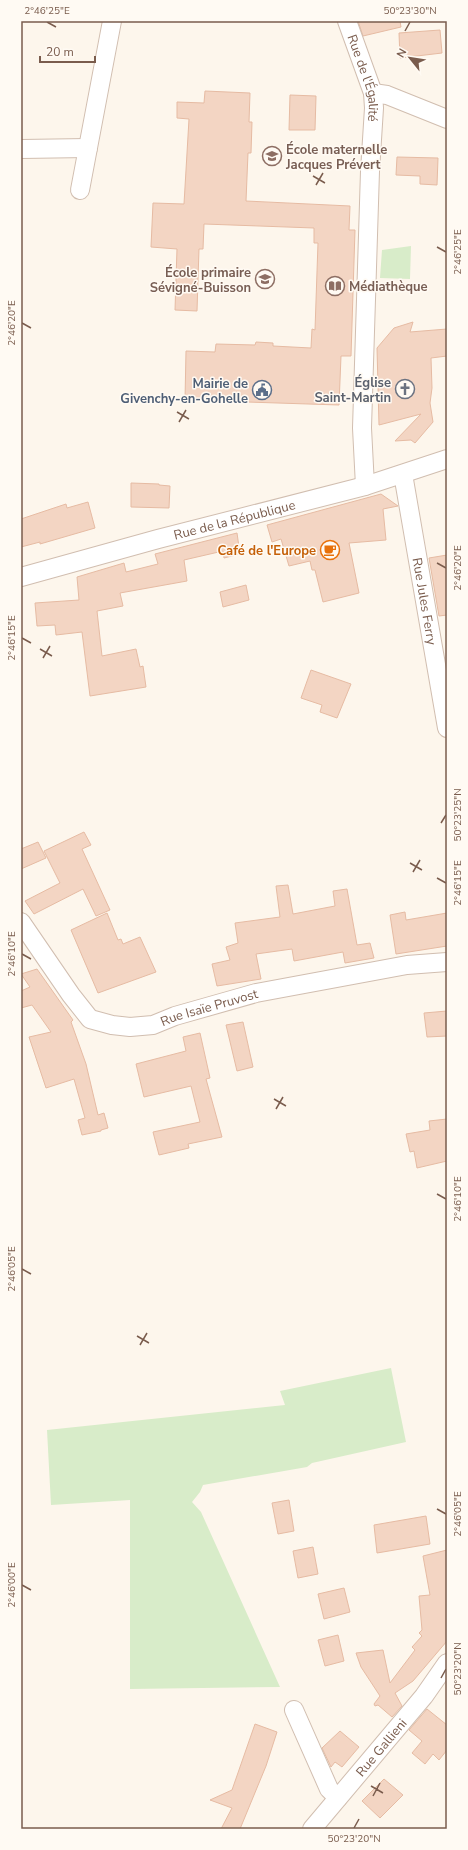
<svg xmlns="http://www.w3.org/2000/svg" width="468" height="1850" viewBox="0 0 468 1850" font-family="'Nunito Sans',sans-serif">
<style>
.green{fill:#d8ecc9}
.building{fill:#f3d5c3;stroke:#e6bba3}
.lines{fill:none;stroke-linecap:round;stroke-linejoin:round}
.minor-casing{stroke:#d1beb0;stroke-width:20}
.minor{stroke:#fff;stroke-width:18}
.ticks{fill:none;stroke:#7a5c4d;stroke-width:1.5}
.labels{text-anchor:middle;stroke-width:3;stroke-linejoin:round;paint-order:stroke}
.street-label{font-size:13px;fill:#7a5c4d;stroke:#fffaf3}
.education-label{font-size:13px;font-weight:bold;fill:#785e54;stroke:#fffaf3;text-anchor:start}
.worship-label{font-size:13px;font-weight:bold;fill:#5b616d;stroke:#fffaf3;text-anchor:end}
.service-label{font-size:13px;font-weight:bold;fill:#4e5e75;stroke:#fffaf3;text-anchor:end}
.food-label{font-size:13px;font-weight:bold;fill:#c56008;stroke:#fffaf3;text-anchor:end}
.neatline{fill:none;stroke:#7a5c4d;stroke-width:1.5}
.ticks-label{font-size:10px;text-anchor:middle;fill:#7a5c4d}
</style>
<rect width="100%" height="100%" fill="#fdf6ec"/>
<path class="green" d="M 411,246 L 410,279 L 380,278 L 382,250 Z
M 391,1368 L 406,1442 L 312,1463 L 307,1467 L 203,1485 L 200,1492 L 192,1502 L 201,1512 L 280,1687 L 130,1689 L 130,1500 L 51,1505 L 47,1430 L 285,1405 L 280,1391 Z"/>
<path class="building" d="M 358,21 L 400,21 L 401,27 L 363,36 Z
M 440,30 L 442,53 L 400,58 L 399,33 Z
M 205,91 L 250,93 L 249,122 L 252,122 L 251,153 L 248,153 L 246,201 L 350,206 L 349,230 L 355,230 L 351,356 L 341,356 L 339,405 L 185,400 L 186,351 L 215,352 L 216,344 L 255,345 L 256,342 L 273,343 L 273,346 L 311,348 L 312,329 L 315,330 L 318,243 L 314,243 L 314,228 L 204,224 L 203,249 L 199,249 L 197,311 L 175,310 L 177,249 L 151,247 L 153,203 L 184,204 L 189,119 L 177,118 L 177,102 L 204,103 Z
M 290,95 L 316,96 L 315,130 L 289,130 Z
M 397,157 L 438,158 L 437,185 L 420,184 L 420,176 L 396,175 Z
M 413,322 L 410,332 L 447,329 L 447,356 L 431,358 L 432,388 L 430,403 L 433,422 L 415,443 L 411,440 L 395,441 L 421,414 L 379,425 L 377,348 L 394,328 Z
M 131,483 L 159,484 L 159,485 L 170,486 L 169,508 L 131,507 Z
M 381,494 L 398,506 L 383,509 L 386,540 L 349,543 L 359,593 L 323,602 L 315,570 L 312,570 L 310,561 L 289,566 L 281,539 L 272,542 L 267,525 Z
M 88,502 L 95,528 L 40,544 L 40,542 L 21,547 L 21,519 L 66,504 L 67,508 Z
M 237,533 L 240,554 L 224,558 L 223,551 L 184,560 L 187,581 L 120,593 L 123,606 L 97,611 L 102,656 L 136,649 L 140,667 L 143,666 L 146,687 L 90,696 L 82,632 L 56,635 L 55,625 L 37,626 L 35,603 L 79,600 L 77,577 L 124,563 L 126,572 L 158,564 L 155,554 Z
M 447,555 L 447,615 L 439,616 L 429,558 Z
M 246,585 L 249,600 L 223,607 L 220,592 Z
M 311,670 L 351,684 L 337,718 L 320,712 L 322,705 L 301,698 Z
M 84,832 L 91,845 L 82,849 L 110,910 L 96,916 L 83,889 L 34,914 L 25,901 L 60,883 L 44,851 Z
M 38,842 L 46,858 L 21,869 L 21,849 Z
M 288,885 L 293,914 L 335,906 L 333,891 L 347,889 L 357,945 L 370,943 L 374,958 L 345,963 L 343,952 L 294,961 L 292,949 L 256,954 L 261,979 L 217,986 L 212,964 L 230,960 L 226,947 L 238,943 L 235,923 L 280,917 L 276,886 Z
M 405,912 L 406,920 L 447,913 L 447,946 L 396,954 L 390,915 Z
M 107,913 L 118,940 L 121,939 L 123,944 L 140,937 L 156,972 L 98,993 L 71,930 Z
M 37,969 L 73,1020 L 71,1022 L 86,1064 L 98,1115 L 104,1113 L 108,1128 L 101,1130 L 101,1131 L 82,1135 L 78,1120 L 85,1118 L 74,1079 L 46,1088 L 29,1037 L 51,1032 L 32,1005 L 21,1008 L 21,991 L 30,987 L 21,974 Z
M 447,1011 L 447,1036 L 427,1037 L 424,1013 Z
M 243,1022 L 253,1067 L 237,1071 L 226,1025 Z
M 200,1033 L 210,1078 L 206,1079 L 222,1137 L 188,1144 L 189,1148 L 159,1155 L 153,1132 L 200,1122 L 191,1086 L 144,1097 L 136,1064 L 186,1051 L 183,1037 Z
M 447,1119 L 447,1161 L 417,1168 L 414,1151 L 410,1152 L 406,1134 L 430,1130 L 429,1121 Z
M 289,1500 L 294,1531 L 278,1534 L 272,1503 Z
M 426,1516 L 430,1544 L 377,1553 L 374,1525 Z
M 313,1547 L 318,1574 L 298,1578 L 293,1551 Z
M 447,1550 L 447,1641 L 413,1681 L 395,1693 L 402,1706 L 392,1717 L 378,1705 L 375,1706 L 374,1704 L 380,1696 L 361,1667 L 356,1653 L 383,1650 L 390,1683 L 415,1650 L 412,1647 L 422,1636 L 419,1633 L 422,1630 L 419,1596 L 430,1595 L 423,1556 Z
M 344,1588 L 350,1612 L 324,1619 L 318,1594 Z
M 338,1635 L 344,1661 L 325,1666 L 318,1640 Z
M 427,1709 L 447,1725 L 447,1750 L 439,1760 L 433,1754 L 425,1764 L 412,1753 L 422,1741 L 409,1730 Z
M 255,1724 L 277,1732 L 266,1766 L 240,1829 L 221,1829 L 232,1808 L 210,1800 L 232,1790 Z
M 340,1731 L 359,1747 L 342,1767 L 335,1762 L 331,1767 L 322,1748 Z
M 384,1779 L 403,1795 L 380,1818 L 362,1801 Z"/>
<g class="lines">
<g class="minor-casing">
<g id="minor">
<path id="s1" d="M 347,21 L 373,93 L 374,108 L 370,171 L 362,428 L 365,486"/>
<path d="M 373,93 L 387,95 L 447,119"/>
<path d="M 21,149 L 88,148"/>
<path d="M 80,190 L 112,21"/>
<path id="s2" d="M 403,474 L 447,728"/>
<path id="s3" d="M 21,577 L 158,539 L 365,486 L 447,459"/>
<path id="s4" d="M 21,922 L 71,995 L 90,1019 L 112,1025 L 130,1027 L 153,1025 L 175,1016 L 256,993 L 407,965 L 447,962"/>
<path d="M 294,1710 L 329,1789 L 338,1798"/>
<path id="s5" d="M 312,1829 L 424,1696 L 447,1663"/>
</g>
</g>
<use href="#minor" class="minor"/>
</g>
<path class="ticks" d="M 47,22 L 56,27M 405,31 L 410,22M 313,176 L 325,183M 316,185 L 323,173M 437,247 L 446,252M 22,323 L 31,328M 177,412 L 189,419M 179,422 L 186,410M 437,563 L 446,568M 22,638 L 31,643M 40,649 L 52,656M 43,658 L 50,646M 441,823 L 446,815M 410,863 L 422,870M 413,872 L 420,860M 437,878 L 446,883M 22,954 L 31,959M 274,1099 L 286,1106M 276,1109 L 283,1097M 437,1194 L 446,1199M 22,1269 L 31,1274M 137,1336 L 149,1343M 140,1345 L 147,1333M 437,1509 L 446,1514M 22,1585 L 31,1590M 441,1678 L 446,1669M 371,1786 L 383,1793M 373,1796 L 380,1783M 354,1828 L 359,1819"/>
<defs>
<g id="school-ring" transform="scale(1)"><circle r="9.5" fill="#fffaf3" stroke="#8d6e63" stroke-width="1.5"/><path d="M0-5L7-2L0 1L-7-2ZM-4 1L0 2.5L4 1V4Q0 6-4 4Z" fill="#8d6e63"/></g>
<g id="library-ring" transform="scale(1)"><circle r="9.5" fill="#fffaf3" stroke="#8d6e63" stroke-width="1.5"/><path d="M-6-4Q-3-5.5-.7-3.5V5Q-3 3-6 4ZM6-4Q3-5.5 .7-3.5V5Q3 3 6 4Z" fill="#8d6e63"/></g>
<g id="church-ring" transform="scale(1)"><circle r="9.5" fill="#fffaf3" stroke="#6b7280" stroke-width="1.5"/><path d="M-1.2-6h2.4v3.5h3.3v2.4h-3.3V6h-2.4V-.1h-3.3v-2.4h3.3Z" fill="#6b7280"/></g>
<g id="civic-ring" transform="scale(1)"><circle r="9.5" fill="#fffaf3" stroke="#5c6f8a" stroke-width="1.5"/><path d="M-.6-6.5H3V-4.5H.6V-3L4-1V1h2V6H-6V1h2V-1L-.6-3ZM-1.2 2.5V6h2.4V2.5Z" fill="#5c6f8a"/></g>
<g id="cafe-ring" transform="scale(1)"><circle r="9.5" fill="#fffaf3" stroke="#e8710a" stroke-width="1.5"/><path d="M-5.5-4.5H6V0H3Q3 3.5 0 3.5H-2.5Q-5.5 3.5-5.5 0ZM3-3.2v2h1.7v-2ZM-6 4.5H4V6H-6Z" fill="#e8710a"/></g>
</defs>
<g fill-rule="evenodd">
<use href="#school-ring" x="272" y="156"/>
<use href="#school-ring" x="265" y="279"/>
<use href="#library-ring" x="335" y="286"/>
<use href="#church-ring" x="405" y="389"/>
<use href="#civic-ring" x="262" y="390"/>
<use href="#cafe-ring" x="330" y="550"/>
</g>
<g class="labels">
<g class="street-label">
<text dy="5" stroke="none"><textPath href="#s1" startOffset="60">Rue de l'Égalité</textPath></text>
<text dy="5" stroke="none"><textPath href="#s3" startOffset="221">Rue de la République</textPath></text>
<text dy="5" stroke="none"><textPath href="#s2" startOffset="129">Rue Jules Ferry</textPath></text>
<text dy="5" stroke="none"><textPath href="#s4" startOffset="242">Rue Isaïe Pruvost</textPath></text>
<text dy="5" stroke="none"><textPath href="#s5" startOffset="107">Rue Gallieni</textPath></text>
</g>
<g class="education-label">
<text x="286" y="154">École maternelle<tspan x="286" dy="15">Jacques Prévert</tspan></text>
<text x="251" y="277" text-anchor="end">École primaire<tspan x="251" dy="15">Sévigné-Buisson</tspan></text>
<text x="349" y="291">Médiathèque</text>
</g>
<g class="worship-label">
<text x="391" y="387">Église<tspan x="391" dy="15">Saint-Martin</tspan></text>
</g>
<g class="service-label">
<text x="248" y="388">Mairie de<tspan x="248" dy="15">Givenchy-en-Gohelle</tspan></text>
</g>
<g class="food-label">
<text x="316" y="555">Café de l'Europe</text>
</g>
</g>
<rect width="468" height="1850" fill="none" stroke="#fffaf3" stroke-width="44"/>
<g transform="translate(410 58) rotate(300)" stroke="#fffaf3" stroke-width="3" paint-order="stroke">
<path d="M0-3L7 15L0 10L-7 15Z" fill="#7a5c4d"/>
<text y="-6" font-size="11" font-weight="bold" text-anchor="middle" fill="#7a5c4d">N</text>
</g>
<path d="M40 56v6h55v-6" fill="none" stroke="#7a5c4d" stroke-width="2"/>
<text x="46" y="56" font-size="12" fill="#7a5c4d" stroke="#fffaf3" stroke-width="3" paint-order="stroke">20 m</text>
<rect x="22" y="22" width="424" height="1806" class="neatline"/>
<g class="ticks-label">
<text x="47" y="14">2°46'25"E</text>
<text x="410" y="14">50°23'30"N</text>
<text transform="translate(457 252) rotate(-90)" y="4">2°46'25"E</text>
<text transform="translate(11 323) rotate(-90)" y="4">2°46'20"E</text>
<text transform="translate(457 568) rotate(-90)" y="4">2°46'20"E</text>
<text transform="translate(11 638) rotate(-90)" y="4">2°46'15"E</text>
<text transform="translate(457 815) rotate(-90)" y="4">50°23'25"N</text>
<text transform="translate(457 883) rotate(-90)" y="4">2°46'15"E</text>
<text transform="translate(11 954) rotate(-90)" y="4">2°46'10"E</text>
<text transform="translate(457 1199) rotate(-90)" y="4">2°46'10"E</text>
<text transform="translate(11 1269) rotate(-90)" y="4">2°46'05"E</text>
<text transform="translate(457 1514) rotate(-90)" y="4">2°46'05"E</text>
<text transform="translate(11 1585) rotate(-90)" y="4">2°46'00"E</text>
<text transform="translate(457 1669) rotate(-90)" y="4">50°23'20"N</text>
<text x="354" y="1842">50°23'20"N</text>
</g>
</svg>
